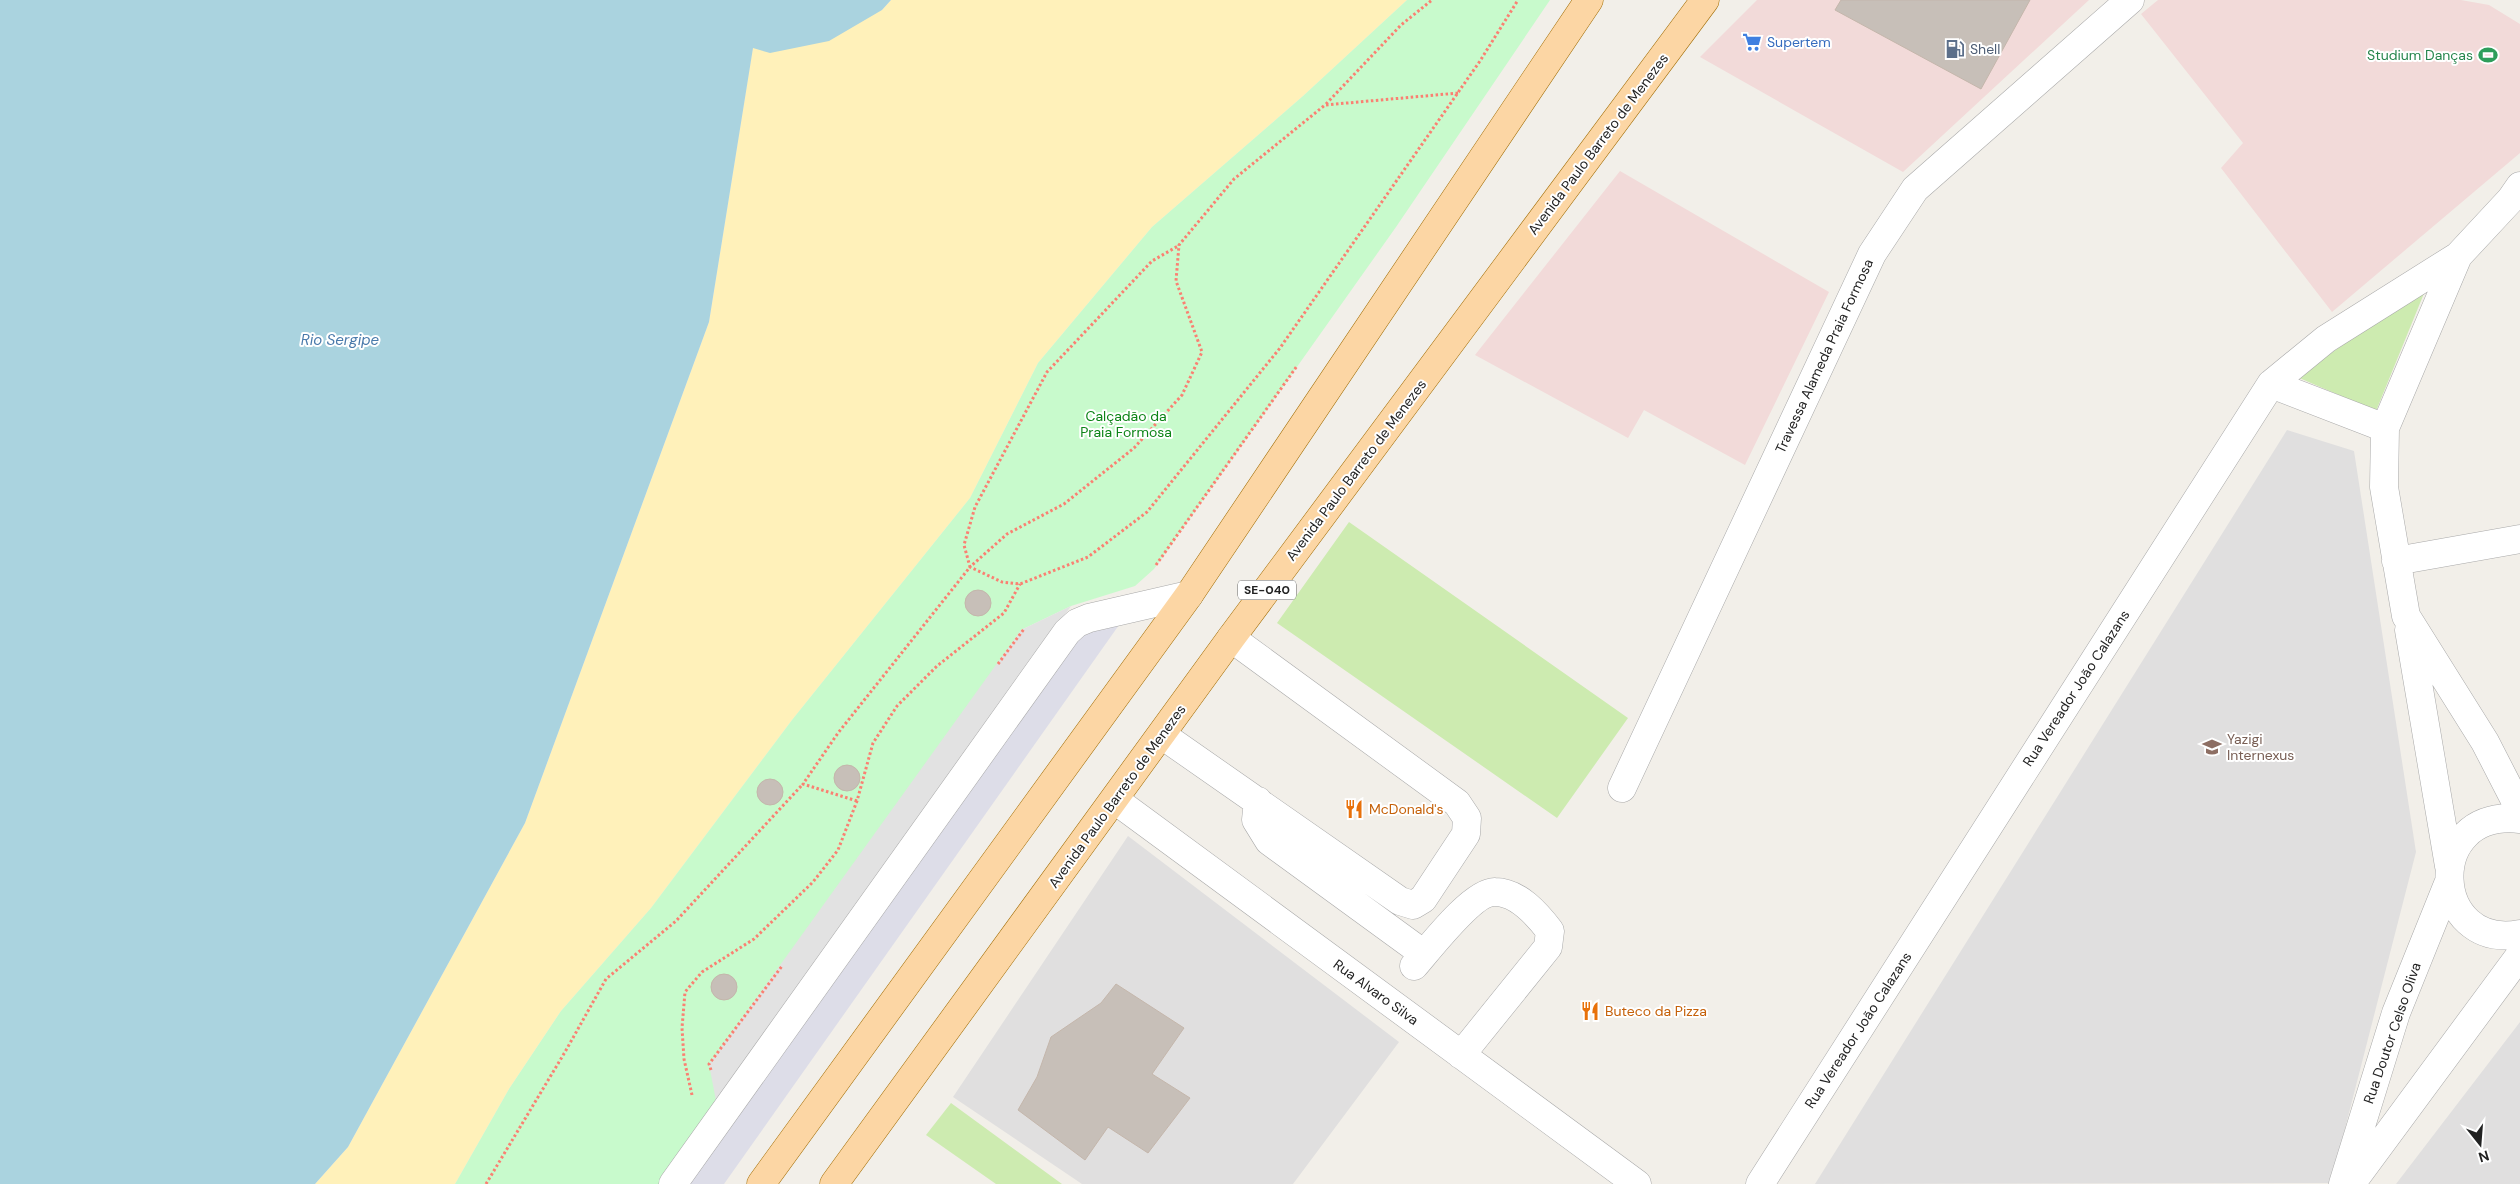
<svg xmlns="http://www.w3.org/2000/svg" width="2520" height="1184" viewBox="0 0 2520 1184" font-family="'DM Sans',sans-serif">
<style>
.residential{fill:#e0dfdf}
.commercial{fill:#f2dad9}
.grass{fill:#cdebb0}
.sand{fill:#fff1ba}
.park{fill:#c8facc}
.parking{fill:#e2e2e2}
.plaza{fill:#dddde8}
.water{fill:#aad3df}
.building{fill:#c7bfb8;stroke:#c4b6ab}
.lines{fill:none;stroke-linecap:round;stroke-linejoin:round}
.minor-casing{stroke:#a9a9a9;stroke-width:29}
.major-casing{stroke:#a06b00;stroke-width:29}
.path{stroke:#fa8072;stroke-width:3;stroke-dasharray:2.5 2.5;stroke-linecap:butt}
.minor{stroke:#fff;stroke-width:28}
.major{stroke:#fcd6a4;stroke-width:28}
.labels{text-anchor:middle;stroke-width:4;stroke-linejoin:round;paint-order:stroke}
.shield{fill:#fff;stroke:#646464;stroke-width:1}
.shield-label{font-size:12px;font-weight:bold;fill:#222}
.shop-label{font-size:14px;fill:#366cbe;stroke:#fff;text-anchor:start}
.service-label{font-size:14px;fill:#4e5e75;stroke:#fff;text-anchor:start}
.leisure-label{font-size:14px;fill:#27864d;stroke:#fff;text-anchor:end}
.street-label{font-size:14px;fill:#222;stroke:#fff}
.park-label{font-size:14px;fill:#0c8416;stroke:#fff}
.education-label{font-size:14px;fill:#785e54;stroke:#fff;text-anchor:start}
.food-label{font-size:14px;fill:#c56008;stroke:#fff;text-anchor:start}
.water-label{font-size:15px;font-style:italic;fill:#4a7aab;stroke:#fff}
</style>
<rect width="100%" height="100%" fill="#f2efe9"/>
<path class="residential" d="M 2287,430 L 2354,451 L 2416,852 L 2331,1183 L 1815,1184 Z
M 1128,836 L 1399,1042 L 1293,1184 L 1082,1184 L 953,1097 Z
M 2520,1022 L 2520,1184 L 2396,1184 Z"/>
<path class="commercial" d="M 1757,0 L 2089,0 L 1903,172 L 1700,57 Z
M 2158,0 L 2461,0 L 2489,5 L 2520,24 L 2520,153 L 2332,312 L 2221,168 L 2243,143 L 2141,14 Z
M 1620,171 L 1829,292 L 1745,465 L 1644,410 L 1628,438 L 1475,355 Z"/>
<path class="grass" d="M 2427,286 L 2376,411 L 2297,377 Z
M 1349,522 L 1628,718 L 1557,818 L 1277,623 Z
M 951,1103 L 1062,1184 L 996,1184 L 926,1135 Z"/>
<path class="sand" d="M 891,0 L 1407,0 L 1303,96 L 1152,227 L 1038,363 L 970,498 L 792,720 L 651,908 L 561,1011 L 509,1089 L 455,1184 L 315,1184 L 348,1147 L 525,823 L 709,322 L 753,47 L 882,10 Z"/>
<path class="park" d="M 1407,0 L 1550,0 L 1396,227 L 1154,569 L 1135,586 L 1071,606 L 1021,630 L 661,1184 L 455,1184 L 509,1089 L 561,1011 L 651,908 L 792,720 L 970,498 L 1038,363 L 1152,227 L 1303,96 Z"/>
<path class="parking" d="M 1071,606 L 716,1101 L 709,1064 L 1021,630 Z"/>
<path class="plaza" d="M 1119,625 L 724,1184 L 684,1184 L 1083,633 Z"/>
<path class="water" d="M 0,0 L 891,0 L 882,10 L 829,41 L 770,53 L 753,48 L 709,322 L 525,823 L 348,1147 L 315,1184 L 0,1184 Z"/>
<path class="building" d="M 1841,0 L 2030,0 L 1981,89 L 1835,10 Z
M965 603a13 13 0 1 1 26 0a13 13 0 1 1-26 0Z
M834 778a13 13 0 1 1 26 0a13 13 0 1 1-26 0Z
M757 792a13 13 0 1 1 26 0a13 13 0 1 1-26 0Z
M711 987a13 13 0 1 1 26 0a13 13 0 1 1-26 0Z
M 1116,984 L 1184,1028 L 1152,1074 L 1190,1098 L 1148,1153 L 1108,1127 L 1085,1160 L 1018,1110 L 1037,1077 L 1051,1037 L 1101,1003 Z"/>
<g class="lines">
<g class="minor-casing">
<path id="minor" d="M 2458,256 L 2385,428 L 2384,487 L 2406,616 L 2485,742 L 2520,810
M 2271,384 L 2385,428
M 2396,561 L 2520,539
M 2409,630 L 2449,866
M 1162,735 L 1400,901 L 1413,905 L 1423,899 L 1466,834 L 1467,818 L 1457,803 L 1231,638
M 1622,788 L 1872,254 L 1915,189 L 2130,0
M 1115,800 L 1637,1184
M 1258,801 L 1256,820 L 1269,841 L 1424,954
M 2520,819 C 2422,808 2430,951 2520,934
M 1414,966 C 1429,949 1473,891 1495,892 C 1518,892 1537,914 1550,931 L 1548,947 L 1461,1055
M 673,1184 L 1067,632 L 1077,623 L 1089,618 L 1189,595
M 1760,1184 L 2271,384 L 2326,339 L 2458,256 L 2511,199 L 2520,186
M 2343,1184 L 2396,1013 L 2448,884
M 2351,1184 L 2520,955"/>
</g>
<g class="major-casing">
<path id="major" d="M 761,1184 L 1189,595 L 1589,0
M 834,1184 L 1231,638 L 1705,0"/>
</g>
<path class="path" d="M 1458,93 L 1325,105 L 1234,179 L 1179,245 L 1176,281 L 1202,352 L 1182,395 L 1134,448 L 1064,504 L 1007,534 L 970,567 L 1002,582 L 1020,584 L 1088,557 L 1147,512 L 1280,348 L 1480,61 L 1518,0
M 1326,104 L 1401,25 L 1432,0
M 1156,565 L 1297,366
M 998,664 L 1024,629
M 857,801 L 803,784 L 838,733 L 970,567 L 964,545 L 975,507 L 1047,372 L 1152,261 L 1178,246
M 711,1070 L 709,1064 L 782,966
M 692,1095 L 684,1059 L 682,1028 L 685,992 L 702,972 L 754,939 L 813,882 L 838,850 L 857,801 L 873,743 L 897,706 L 937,666 L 1004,613 L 1020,584
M 486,1184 L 565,1052 L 606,979 L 676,921 L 803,784"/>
<use href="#minor" class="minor"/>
<use href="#major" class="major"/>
</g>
<defs>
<g id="supermarket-bare" transform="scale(1.5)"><path d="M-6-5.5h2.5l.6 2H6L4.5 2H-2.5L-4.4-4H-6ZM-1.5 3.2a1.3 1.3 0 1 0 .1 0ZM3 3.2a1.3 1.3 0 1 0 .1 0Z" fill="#3f7fe0" stroke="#fff" stroke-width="2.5" paint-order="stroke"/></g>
<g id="fuel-bare" transform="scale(1.5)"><path d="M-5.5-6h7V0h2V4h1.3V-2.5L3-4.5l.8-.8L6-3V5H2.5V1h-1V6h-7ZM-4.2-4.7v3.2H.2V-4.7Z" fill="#5c6f8a" stroke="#fff" stroke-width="2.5" paint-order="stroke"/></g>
<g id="stadium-bare" transform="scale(1.5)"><path d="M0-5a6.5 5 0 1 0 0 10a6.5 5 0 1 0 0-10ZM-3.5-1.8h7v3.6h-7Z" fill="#2e9e5b" stroke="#fff" stroke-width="2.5" paint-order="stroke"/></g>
<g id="school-bare" transform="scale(1.5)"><path d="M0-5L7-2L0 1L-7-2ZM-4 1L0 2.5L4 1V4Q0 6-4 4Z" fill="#8d6e63" stroke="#fff" stroke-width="2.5" paint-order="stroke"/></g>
<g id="restaurant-bare" transform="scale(1.5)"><path d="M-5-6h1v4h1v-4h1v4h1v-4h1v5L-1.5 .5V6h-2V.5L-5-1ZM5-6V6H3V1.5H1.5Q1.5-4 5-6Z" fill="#e8710a" stroke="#fff" stroke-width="2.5" paint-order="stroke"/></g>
</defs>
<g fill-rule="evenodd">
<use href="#supermarket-bare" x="1752" y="42"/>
<use href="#fuel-bare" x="1955" y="49"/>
<use href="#stadium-bare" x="2488" y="55"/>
<use href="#school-bare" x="2212" y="747"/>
<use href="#restaurant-bare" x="1354" y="809"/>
<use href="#restaurant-bare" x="1590" y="1011"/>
</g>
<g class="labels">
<rect class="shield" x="1238" y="580.5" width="58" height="19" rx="4"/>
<g class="shield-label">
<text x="1267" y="594">SE-040</text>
</g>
<g class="shop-label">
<text x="1767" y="47">Supertem</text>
</g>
<g class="service-label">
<text x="1970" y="54">Shell</text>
</g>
<g class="leisure-label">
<text x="2473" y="60">Studium Danças</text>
</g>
<g class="street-label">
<text transform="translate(1598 144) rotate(-53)" y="5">Avenida Paulo Barreto de Menezes</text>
<text transform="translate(1824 356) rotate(-65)" y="5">Travessa Alameda Praia Formosa</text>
<text transform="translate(1356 470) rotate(-53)" y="5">Avenida Paulo Barreto de Menezes</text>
<text transform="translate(2076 688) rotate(-57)" y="5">Rua Vereador João Calazans</text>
<text transform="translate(1117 796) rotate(-54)" y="5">Avenida Paulo Barreto de Menezes</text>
<text transform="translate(1376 992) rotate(36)" y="5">Rua Alvaro Silva</text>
<text transform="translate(1858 1030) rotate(-57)" y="5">Rua Vereador João Calazans</text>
<text transform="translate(2392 1033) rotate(-71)" y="5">Rua Doutor Celso Oliva</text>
</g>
<g class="park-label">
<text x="1126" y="421">Calçadão da<tspan x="1126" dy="16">Praia Formosa</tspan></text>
</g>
<g class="education-label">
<text x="2227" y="744">Yazigi<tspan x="2227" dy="16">Internexus</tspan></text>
</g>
<g class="food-label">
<text x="1369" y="814">McDonald's</text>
<text x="1605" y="1016">Buteco da Pizza</text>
</g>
<g class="water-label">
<text x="340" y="345">Rio Sergipe</text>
</g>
</g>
<g transform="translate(2480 1144) rotate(163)" stroke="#ffffff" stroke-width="4" paint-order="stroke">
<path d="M0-4L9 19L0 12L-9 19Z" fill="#222222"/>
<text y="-8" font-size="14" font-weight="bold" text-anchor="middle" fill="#222222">N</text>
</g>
</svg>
